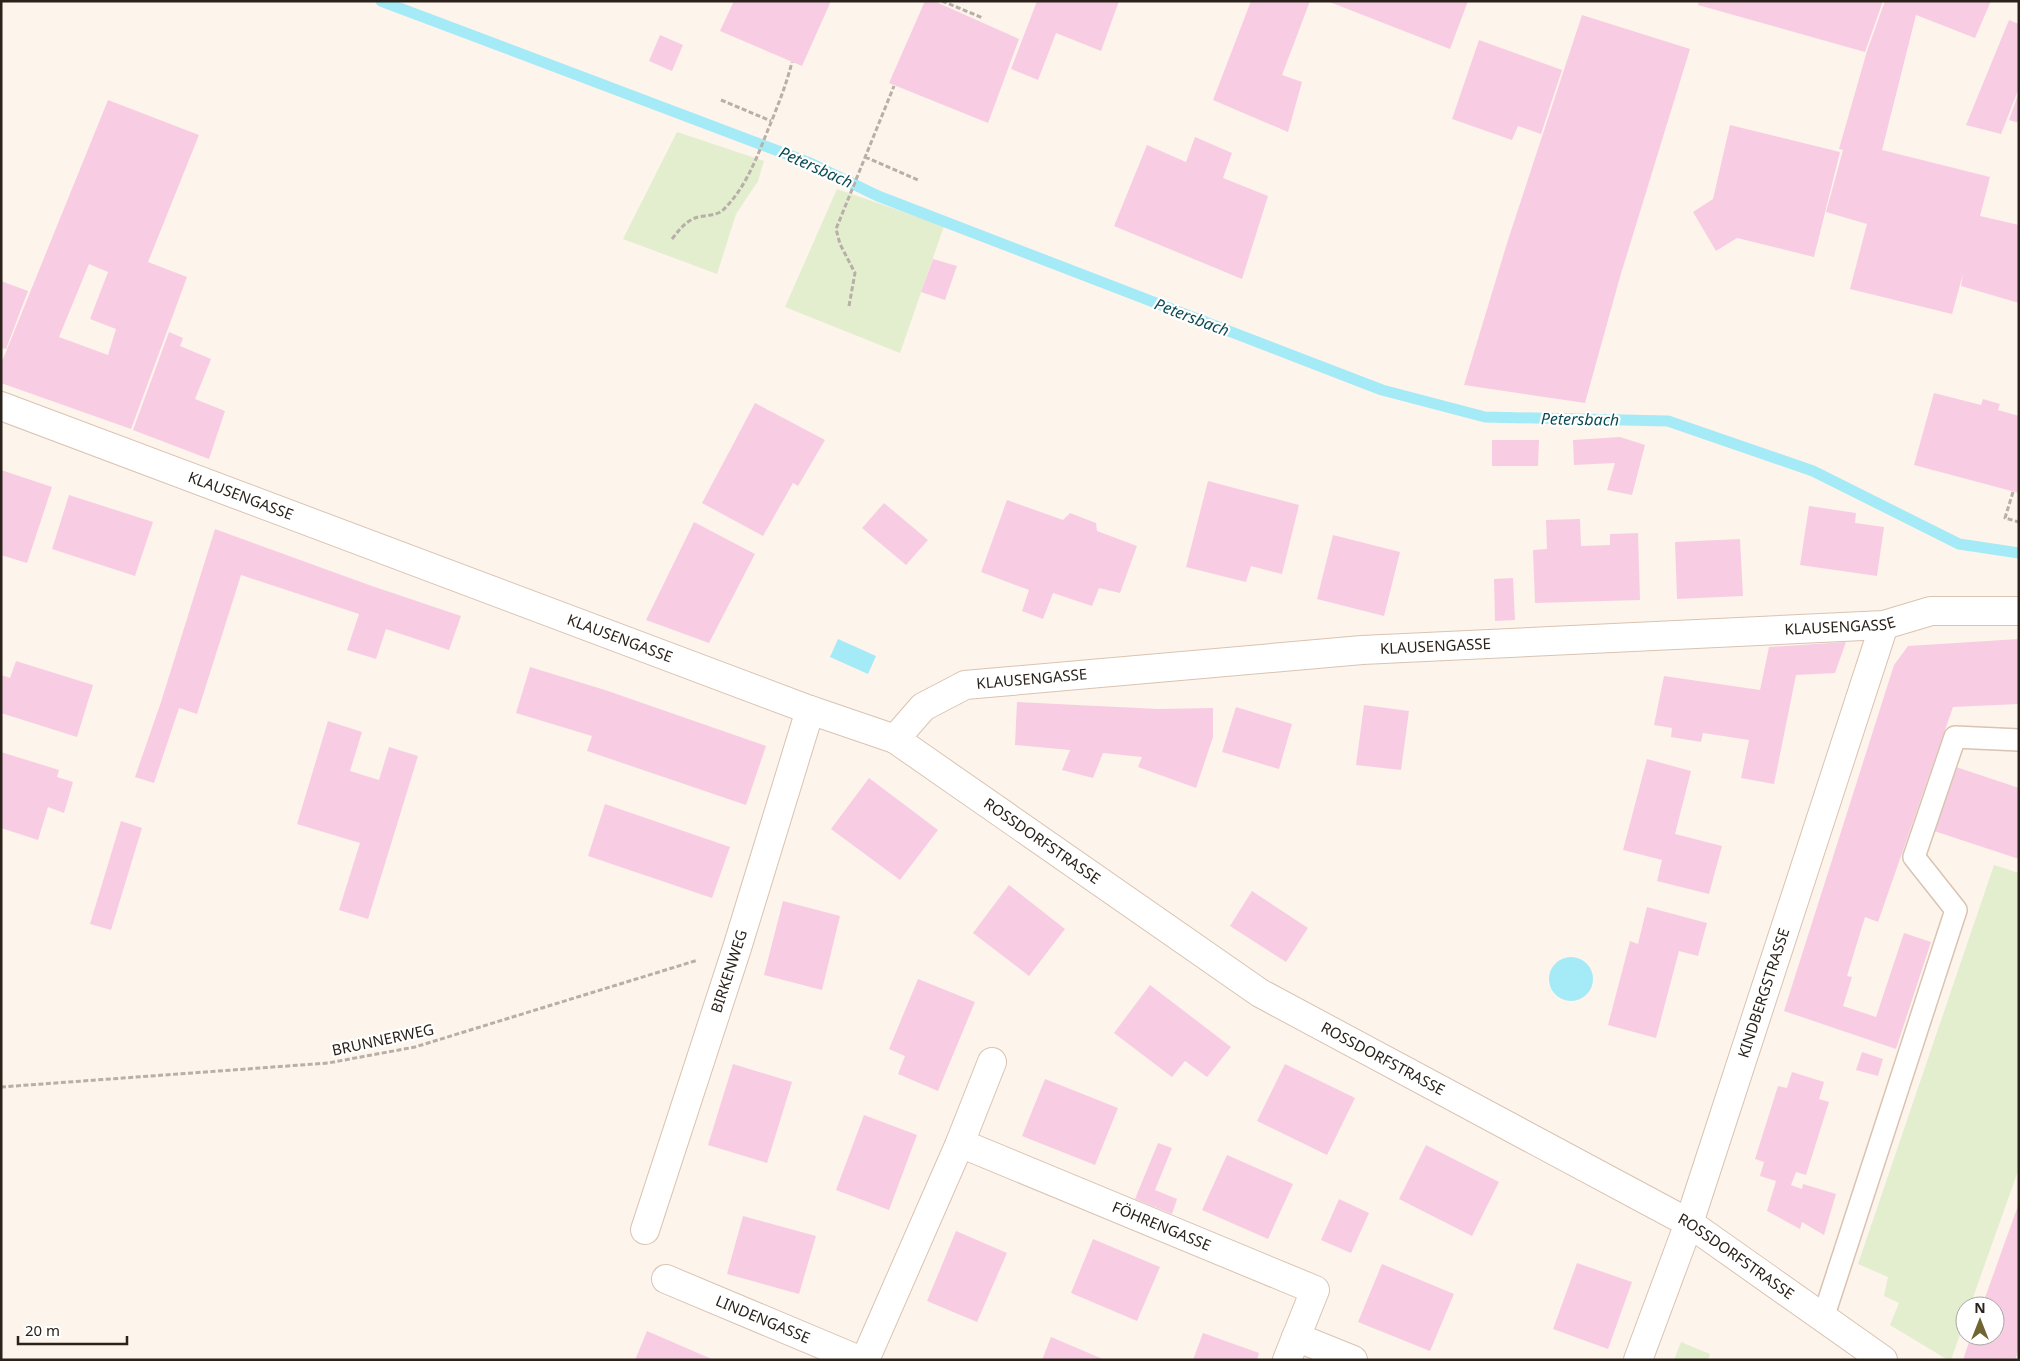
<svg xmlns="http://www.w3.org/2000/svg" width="2020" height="1361" viewBox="0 0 2020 1361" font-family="'Noto Sans',sans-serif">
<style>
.green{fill:#e2eece}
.water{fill:#a5eaf7}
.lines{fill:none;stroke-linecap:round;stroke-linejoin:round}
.stream{stroke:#a5eaf7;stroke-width:11}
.building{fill:#f8cde4;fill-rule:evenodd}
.service-casing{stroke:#dac3b1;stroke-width:24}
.minor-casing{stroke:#dac3b1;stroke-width:30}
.path{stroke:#b8afa7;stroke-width:3;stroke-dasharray:5 2.5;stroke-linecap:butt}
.service{stroke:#fff;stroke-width:21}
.minor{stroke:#fff;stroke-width:28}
.labels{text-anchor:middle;stroke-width:4.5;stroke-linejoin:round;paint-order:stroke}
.street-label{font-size:15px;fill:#2a221b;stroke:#fff}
.water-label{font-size:16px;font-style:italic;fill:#0c4b54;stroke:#fff}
</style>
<rect width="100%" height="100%" fill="#fdf4ec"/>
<path class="green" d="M 677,132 L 764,161 L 758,181 L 736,214 L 717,274 L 623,239 Z
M 837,189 L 944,226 L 900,353 L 785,307 Z
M 1994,865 L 2019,873 L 2019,1168 L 1970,1306 L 1965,1306 L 1965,1320 L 1951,1360 L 1948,1360 L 1890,1325 L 1899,1303 L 1884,1296 L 1888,1277 L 1858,1264 Z
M 1681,1342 L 1710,1354 L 1708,1360 L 1674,1360 Z"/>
<path class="water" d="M 838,639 L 876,656 L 868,674 L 830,657 Z
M1549 979a22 22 0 1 1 44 0a22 22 0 1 1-44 0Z"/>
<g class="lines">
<path class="stream" d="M 381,1 L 810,163 L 878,196 L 1382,390 L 1485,417 L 1668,421 L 1813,471 L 1959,544 L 2019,553"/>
</g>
<path class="building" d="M 734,1 L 831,1 L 802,66 L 720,31 Z
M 925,1 L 934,1 L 1019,39 L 988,123 L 889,83 Z
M 1037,1 L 1119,1 L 1101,51 L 1056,33 L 1038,80 L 1011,69 Z
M 1251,1 L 1310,1 L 1282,75 L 1302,82 L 1288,132 L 1213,100 Z
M 1327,1 L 1468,1 L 1450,49 Z
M 1699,1 L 1883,1 L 1865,52 L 1698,5 Z
M 1885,1 L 1991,1 L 1975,38 L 1916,15 L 1882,150 L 1990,177 L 1980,216 L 2019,225 L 2019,303 L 1961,286 L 1963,274 L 1952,314 L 1850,289 L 1867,224 L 1826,212 L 1843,150 L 1839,149 L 1867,51 Z
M 1582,15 L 1690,49 L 1620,277 L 1585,403 L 1464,385 L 1508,240 Z
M 2009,20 L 2019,24 L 2019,88 L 2001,134 L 1966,125 Z
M 660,35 L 683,45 L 672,71 L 649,61 Z
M 1479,40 L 1562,70 L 1541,134 L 1518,126 L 1512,140 L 1452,119 Z
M 2019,92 L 2019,123 L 2009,120 Z
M 108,100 L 199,135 L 148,262 L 187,277 L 131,429 L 1,383 L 1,364 ZM 89,264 L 108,272 L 90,319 L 116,329 L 108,355 L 59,337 Z
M 1730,125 L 1840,152 L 1814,257 L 1737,238 L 1716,251 L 1693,212 L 1713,199 Z
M 1195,137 L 1232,153 L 1223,178 L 1268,196 L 1242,279 L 1114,226 L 1147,145 L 1186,162 Z
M 933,259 L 957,266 L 945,300 L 921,292 Z
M 1,281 L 28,291 L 6,349 L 1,348 Z
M 169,332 L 183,338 L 180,346 L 211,359 L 195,399 L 225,411 L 209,459 L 133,430 Z
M 1934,393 L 1981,405 L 1983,399 L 2000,404 L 1998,410 L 2019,416 L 2019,493 L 1914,465 Z
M 755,403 L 825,440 L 798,486 L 793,483 L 763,536 L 702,503 Z
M 1620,437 L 1645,445 L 1632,495 L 1607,490 L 1615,463 L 1574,465 L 1573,440 Z
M 1492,440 L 1539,440 L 1538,466 L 1492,466 Z
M 1,470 L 52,487 L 27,563 L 1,555 Z
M 1208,481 L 1299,505 L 1282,574 L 1251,566 L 1246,582 L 1186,567 Z
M 69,495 L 153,522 L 135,576 L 52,549 Z
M 1007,500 L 1063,520 L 1070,513 L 1096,523 L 1097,531 L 1137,546 L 1120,593 L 1099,588 L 1092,606 L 1053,593 L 1043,619 L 1022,611 L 1029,590 L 981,572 Z
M 884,503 L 928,540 L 906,565 L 862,528 Z
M 1809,506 L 1856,513 L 1855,523 L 1884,527 L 1877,576 L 1800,565 Z
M 1580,519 L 1581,546 L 1610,545 L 1610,534 L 1638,533 L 1640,600 L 1535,603 L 1533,550 L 1547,549 L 1546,520 Z
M 694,522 L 755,554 L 709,643 L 646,620 Z
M 215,529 L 369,585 L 461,616 L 449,650 L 386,629 L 376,659 L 347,650 L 359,614 L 241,575 L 197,714 L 179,708 L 154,783 L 135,777 L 161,702 Z
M 1333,535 L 1400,552 L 1384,616 L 1317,599 Z
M 1740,539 L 1743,596 L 1677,599 L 1675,542 Z
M 1513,578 L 1515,620 L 1495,621 L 1494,579 Z
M 2019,639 L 2019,704 L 1953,707 L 1878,922 L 1865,917 L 1847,976 L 1852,977 L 1843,1006 L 1876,1017 L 1904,933 L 1931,942 L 1896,1049 L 1784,1011 L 1894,665 L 1908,646 Z
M 1846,642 L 1835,673 L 1796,675 L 1774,784 L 1741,778 L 1749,740 L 1703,733 L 1701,742 L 1671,737 L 1672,728 L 1654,725 L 1664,676 L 1760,690 L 1769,647 Z
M 16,661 L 93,685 L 77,737 L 1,713 L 1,675 L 10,678 Z
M 530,667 L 605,690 L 766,746 L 746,805 L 587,751 L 592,736 L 516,713 Z
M 1017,702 L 1158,709 L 1213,708 L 1213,737 L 1196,788 L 1138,767 L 1142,757 L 1103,753 L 1093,778 L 1062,770 L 1070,750 L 1015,745 Z
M 1364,705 L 1409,711 L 1401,770 L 1356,765 Z
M 1236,707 L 1292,724 L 1279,769 L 1222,752 Z
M 328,721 L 362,732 L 350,771 L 379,780 L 389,747 L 418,756 L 368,919 L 339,910 L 360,843 L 297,824 Z
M 1,752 L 59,770 L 57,777 L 73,782 L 64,813 L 48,807 L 38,840 L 1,828 Z
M 1647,759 L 1691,771 L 1675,834 L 1722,846 L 1709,894 L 1657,881 L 1662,860 L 1623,850 Z
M 1956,767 L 2019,788 L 2019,859 L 1934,831 Z
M 869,778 L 938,830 L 900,880 L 831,829 Z
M 605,804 L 730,847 L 712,898 L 588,856 Z
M 121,821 L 142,828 L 111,930 L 90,924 Z
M 1009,885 L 1065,929 L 1029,976 L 973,933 Z
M 1252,891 L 1308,928 L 1286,962 L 1230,926 Z
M 783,901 L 840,916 L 822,990 L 764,975 Z
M 1647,907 L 1707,923 L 1698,956 L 1679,951 L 1656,1038 L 1608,1025 L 1630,941 L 1638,944 Z
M 918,979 L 975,1002 L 938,1091 L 898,1074 L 905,1056 L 889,1049 Z
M 1150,985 L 1231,1047 L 1207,1077 L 1185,1061 L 1172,1077 L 1114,1033 Z
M 1862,1052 L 1883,1059 L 1878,1076 L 1856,1070 Z
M 733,1064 L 792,1082 L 767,1163 L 708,1145 Z
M 1285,1064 L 1355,1098 L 1327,1155 L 1257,1121 Z
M 1792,1072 L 1824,1082 L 1819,1099 L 1829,1102 L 1806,1175 L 1796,1172 L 1791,1185 L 1802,1189 L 1803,1184 L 1836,1194 L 1824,1235 L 1802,1222 L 1800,1229 L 1767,1211 L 1776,1181 L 1760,1176 L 1764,1162 L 1755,1159 L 1778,1086 L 1787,1088 Z
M 1045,1079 L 1118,1108 L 1095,1165 L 1022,1136 Z
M 864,1115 L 917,1135 L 889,1210 L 836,1190 Z
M 1158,1143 L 1172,1148 L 1155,1190 L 1177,1199 L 1172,1214 L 1135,1199 Z
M 1426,1145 L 1499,1182 L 1472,1236 L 1399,1199 Z
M 1227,1155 L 1293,1184 L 1268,1239 L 1202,1210 Z
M 1339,1199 L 1369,1213 L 1351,1253 L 1321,1240 Z
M 2019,1203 L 2019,1349 L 2015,1360 L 1963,1360 L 1971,1336 L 1995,1336 L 1995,1306 L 1982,1306 Z
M 743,1216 L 816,1236 L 799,1294 L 727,1274 Z
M 956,1231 L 1007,1253 L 977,1322 L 927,1301 Z
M 1093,1239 L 1160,1267 L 1137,1321 L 1071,1293 Z
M 1577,1263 L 1632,1282 L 1608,1349 L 1553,1329 Z
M 1382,1264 L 1454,1294 L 1430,1351 L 1358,1322 Z
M 647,1331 L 714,1360 L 635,1360 Z
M 1203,1333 L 1259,1353 L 1257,1360 L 1193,1360 Z
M 1051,1337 L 1084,1351 L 1105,1360 L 1042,1360 Z"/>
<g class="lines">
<g class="service-casing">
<path id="service" d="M 1823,1318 L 1956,910 L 1914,857 L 1955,737 L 2019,740"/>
</g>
<g class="minor-casing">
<g id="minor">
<path id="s1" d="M 1,406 L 810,710 L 895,739 L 923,707 L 965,685 L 1362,650 L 1884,625 L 1931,611 L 2019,611"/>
<path id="s2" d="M 895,739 L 1260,993 L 1689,1223 L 1883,1360"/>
<path d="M 960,1143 L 992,1062"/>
<path id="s3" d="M 645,1230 L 737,948 L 810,710"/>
<path id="s4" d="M 666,1279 L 859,1360"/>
<path d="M 1296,1337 L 1353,1360"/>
<path id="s5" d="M 865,1360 L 960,1143 L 1315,1290 L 1287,1360"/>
<path id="s6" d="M 1638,1360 L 1689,1223 L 1884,625"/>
</g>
</g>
<path class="path" d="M 942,1 L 983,18
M 721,100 L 771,121
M 865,157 L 918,180
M 672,239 C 679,230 685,222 695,218 C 703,215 717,216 723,210 C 748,186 759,151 772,120 C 780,100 787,82 792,62
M 849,306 L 855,273 L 840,244 L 836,229 L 894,86
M 2013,492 L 2005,518 L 2019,522
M 1,1087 L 328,1063 L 415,1047 L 698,960"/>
<use href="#service" class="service"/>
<use href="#minor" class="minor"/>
</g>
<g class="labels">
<g class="street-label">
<text dy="5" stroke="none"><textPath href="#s1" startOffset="256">KLAUSENGASSE</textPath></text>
<text dy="5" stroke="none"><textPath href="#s1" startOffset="1921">KLAUSENGASSE</textPath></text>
<text dy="5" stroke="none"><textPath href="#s1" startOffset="661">KLAUSENGASSE</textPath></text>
<text dy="5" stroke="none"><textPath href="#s1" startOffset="1516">KLAUSENGASSE</textPath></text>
<text dy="5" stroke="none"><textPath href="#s1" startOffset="1111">KLAUSENGASSE</textPath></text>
<text dy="5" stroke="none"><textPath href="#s2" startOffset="179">ROSSDORFSTRASSE</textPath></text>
<text dy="5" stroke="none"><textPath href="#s3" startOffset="272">BIRKENWEG</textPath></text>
<text dy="5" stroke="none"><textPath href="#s6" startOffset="388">KINDBERGSTRASSE</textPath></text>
<text transform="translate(383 1040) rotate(-12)" y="5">BRUNNERWEG</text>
<text dy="5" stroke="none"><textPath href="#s2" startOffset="584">ROSSDORFSTRASSE</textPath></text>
<text dy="5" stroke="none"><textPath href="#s5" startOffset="455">FÖHRENGASSE</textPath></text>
<text dy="5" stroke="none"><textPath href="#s2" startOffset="989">ROSSDORFSTRASSE</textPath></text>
<text dy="5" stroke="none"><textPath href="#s4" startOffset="105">LINDENGASSE</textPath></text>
</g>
<g class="water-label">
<text transform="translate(816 167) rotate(24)" y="6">Petersbach</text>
<text transform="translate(1192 317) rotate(21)" y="6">Petersbach</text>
<text transform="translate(1580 419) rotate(1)" y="6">Petersbach</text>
</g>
</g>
<rect width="2020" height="1361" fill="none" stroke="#2a221b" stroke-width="5"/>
<g transform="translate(1980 1321)"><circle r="24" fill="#ffffff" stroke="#aaa7a4"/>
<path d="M0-4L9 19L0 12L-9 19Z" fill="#716633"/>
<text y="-8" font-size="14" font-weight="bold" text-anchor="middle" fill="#2a221b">N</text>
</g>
<path d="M18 1336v8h109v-8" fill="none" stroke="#2a221b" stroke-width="2.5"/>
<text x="25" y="1336" font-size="15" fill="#2a221b" stroke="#ffffff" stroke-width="4" paint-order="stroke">20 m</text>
</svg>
